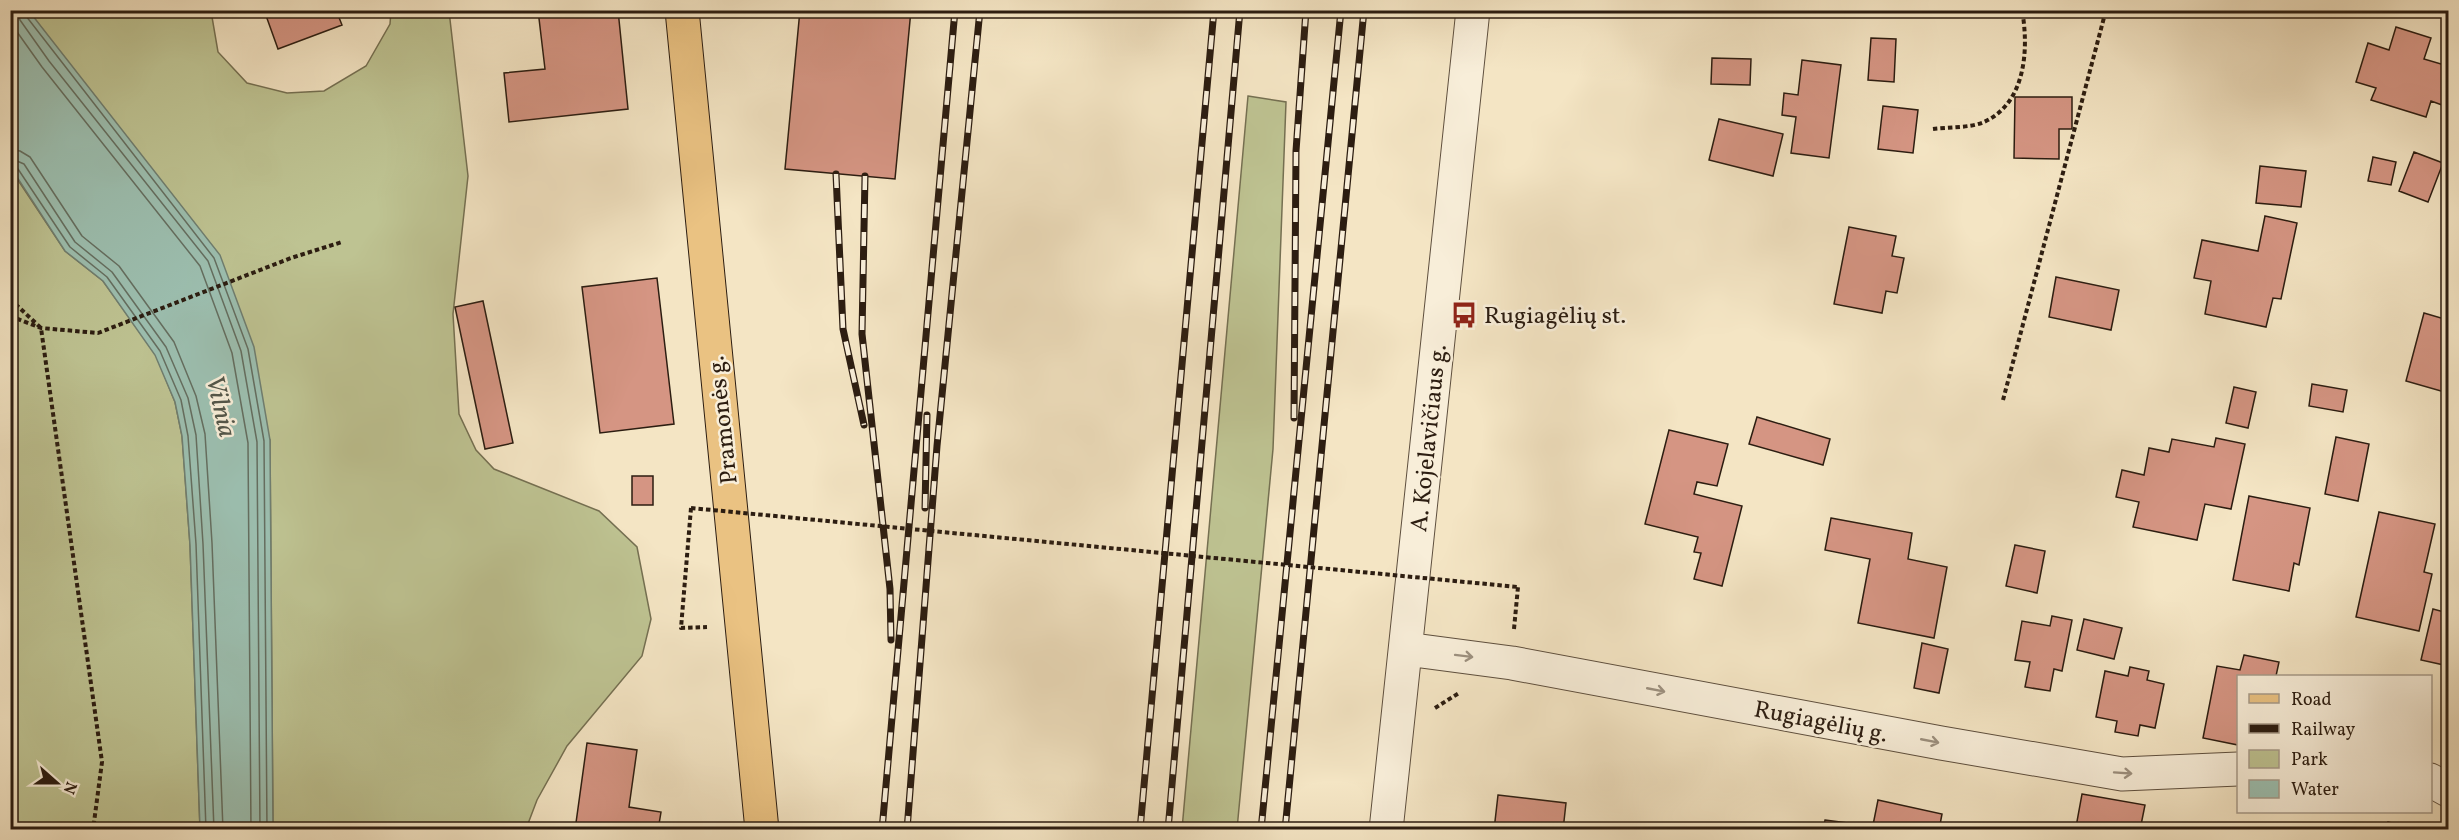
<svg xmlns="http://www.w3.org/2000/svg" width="2459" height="840" viewBox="0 0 2459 840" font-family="Vollkorn,serif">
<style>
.green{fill:#bec392;stroke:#757052;stroke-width:1.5}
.water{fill:#9cbfb0;stroke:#6f7e70;stroke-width:1.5}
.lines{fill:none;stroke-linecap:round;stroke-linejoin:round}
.shore{stroke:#646e60;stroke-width:1.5}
.building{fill:#d59583;stroke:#2c1d11;stroke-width:1.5}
.street-casing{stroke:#5e4f3e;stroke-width:35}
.primary-casing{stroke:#2c1d11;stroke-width:35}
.path{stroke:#2c1d11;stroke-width:4;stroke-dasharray:4.5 3;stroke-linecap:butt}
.street{stroke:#f8eed9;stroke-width:33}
.primary{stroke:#eac282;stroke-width:33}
.rail-casing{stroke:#2c1d11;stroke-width:7}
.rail{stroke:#f8eed9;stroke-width:4.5;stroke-dasharray:14;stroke-linecap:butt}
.path-bridge{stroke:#2c1d11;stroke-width:4;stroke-dasharray:4.5 3;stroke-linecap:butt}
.oneway{stroke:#9c907f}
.labels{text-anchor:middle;stroke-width:5;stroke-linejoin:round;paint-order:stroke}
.poi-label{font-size:24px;fill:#2c1d11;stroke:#f8eed9;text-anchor:start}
.street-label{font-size:24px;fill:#2c1d11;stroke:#f8eed9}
.water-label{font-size:26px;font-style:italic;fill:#535649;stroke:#f8eed9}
</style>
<rect width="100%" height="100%" fill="#f4e5c4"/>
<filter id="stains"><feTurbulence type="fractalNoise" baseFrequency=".00333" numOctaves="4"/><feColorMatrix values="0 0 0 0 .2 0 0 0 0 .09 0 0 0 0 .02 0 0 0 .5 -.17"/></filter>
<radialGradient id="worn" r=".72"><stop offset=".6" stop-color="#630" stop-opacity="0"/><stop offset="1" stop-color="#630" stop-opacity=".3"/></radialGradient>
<path class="green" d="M 29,11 L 211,11 L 218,52 L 247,83 L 287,93 L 324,91 L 366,66 L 390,24 L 391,11 L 449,11 L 468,176 L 453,314 L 459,414 L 476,450 L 494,469 L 599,511 L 637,547 L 651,619 L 642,656 L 567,746 L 537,800 L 526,829 L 273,829 L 270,440 L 60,53 Z
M 1248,96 L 1286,102 L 1273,449 L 1237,829 L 1182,829 Z
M 10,168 L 65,251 L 103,281 L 156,355 L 175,402 L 182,436 L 190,545 L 200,829 L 11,829 Z"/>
<path class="water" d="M 10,11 L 29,11 L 220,255 L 254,347 L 270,440 L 273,829 L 200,829 L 190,545 L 182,436 L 175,402 L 155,355 L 103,281 L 65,251 L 11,168 Z"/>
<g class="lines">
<path class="shore" d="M 17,10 L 20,20 L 49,61 L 208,261 L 241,351 L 257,442 L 260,830
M 25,10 L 26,16 L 214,258 L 248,349 L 264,441 L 267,830
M 10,22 L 42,67 L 200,266 L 232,353 L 248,443 L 251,830
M 10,149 L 20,151 L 30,157 L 82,236 L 119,266 L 174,342 L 196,396 L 205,434 L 212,543 L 223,830
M 10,158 L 24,164 L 75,242 L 112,272 L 166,347 L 188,398 L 196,435 L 203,544 L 214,830
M 10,166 L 18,169 L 70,247 L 107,277 L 160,351 L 181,400 L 188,436 L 196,544 L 206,830"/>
</g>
<path class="building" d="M 264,10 L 336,10 L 342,25 L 278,49 Z
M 538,10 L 618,10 L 628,109 L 509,122 L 504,73 L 545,69 Z
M 800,10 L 911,10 L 895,179 L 785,169 Z
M 2396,27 L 2431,38 L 2424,59 L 2448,66 L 2448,84 L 2442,105 L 2431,101 L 2426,117 L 2371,100 L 2376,88 L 2356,82 L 2368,43 L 2389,50 Z
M 1871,38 L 1896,39 L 1894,82 L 1868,80 Z
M 1712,58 L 1751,59 L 1750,85 L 1711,84 Z
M 1802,60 L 1841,65 L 1829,158 L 1791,153 L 1796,117 L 1782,115 L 1784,93 L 1798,95 Z
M 2015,97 L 2072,97 L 2072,129 L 2059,129 L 2059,159 L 2014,158 Z
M 1883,106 L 1918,110 L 1913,153 L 1878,149 Z
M 1719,119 L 1783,134 L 1773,176 L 1709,160 Z
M 2414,152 L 2443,163 L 2428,202 L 2399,191 Z
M 2373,157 L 2396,162 L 2391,185 L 2368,181 Z
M 2260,166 L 2306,171 L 2301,207 L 2256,203 Z
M 2265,216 L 2297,223 L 2281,299 L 2273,298 L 2266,327 L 2205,314 L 2211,281 L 2194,278 L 2202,240 L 2258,251 Z
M 1849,227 L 1896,236 L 1892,256 L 1904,258 L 1897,293 L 1886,291 L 1882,313 L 1834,304 Z
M 2056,277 L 2119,290 L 2111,330 L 2049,317 Z
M 657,278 L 674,424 L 600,433 L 582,287 Z
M 483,301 L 513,443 L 485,449 L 455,307 Z
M 2424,313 L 2448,320 L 2448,393 L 2406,381 Z
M 2312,384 L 2347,390 L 2343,412 L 2309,406 Z
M 2234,387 L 2256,392 L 2248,428 L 2226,423 Z
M 1757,417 L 1830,439 L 1823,465 L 1749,444 Z
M 1669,430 L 1728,444 L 1717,486 L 1697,482 L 1694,494 L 1742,506 L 1722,586 L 1694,579 L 1701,553 L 1694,552 L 1698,537 L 1645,524 Z
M 2336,437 L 2369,444 L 2358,501 L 2325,494 Z
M 2216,438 L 2245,444 L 2231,509 L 2205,504 L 2197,540 L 2133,527 L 2139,502 L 2116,497 L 2122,470 L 2144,475 L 2149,448 L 2169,452 L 2172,439 L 2214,447 Z
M 632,476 L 653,476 L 653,505 L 632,505 Z
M 2249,496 L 2310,508 L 2299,565 L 2294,563 L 2289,591 L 2233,580 Z
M 2379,512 L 2435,524 L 2424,572 L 2432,574 L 2419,631 L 2356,617 Z
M 1831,518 L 1912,533 L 1908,559 L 1947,567 L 1934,638 L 1858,623 L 1870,559 L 1825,550 Z
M 2015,545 L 2045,551 L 2037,593 L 2006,586 Z
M 2433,609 L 2448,613 L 2448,643 L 2444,665 L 2421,660 Z
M 2052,616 L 2072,620 L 2062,671 L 2054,669 L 2050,691 L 2025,687 L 2030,662 L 2015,660 L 2022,621 L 2050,626 Z
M 2084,619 L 2122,628 L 2114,659 L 2077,650 Z
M 1922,643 L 1948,649 L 1939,693 L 1914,688 Z
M 2244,655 L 2279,662 L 2276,676 L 2238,676 L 2238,745 L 2203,738 L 2217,666 L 2240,670 Z
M 2130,667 L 2149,671 L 2147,680 L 2164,684 L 2155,728 L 2140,725 L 2138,736 L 2115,732 L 2117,721 L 2096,717 L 2105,671 L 2128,676 Z
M 587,743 L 637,750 L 629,807 L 661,812 L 658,830 L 575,830 Z
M 2082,794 L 2145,805 L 2140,830 L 2068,830 L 2069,826 L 2076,827 Z
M 1498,795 L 1566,803 L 1563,830 L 1494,830 Z
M 1878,800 L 1942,814 L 1939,830 L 1872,830 Z
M 1825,820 L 1855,824 L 1855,830 L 1823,830 Z
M 2388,822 L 2411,828 L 2410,830 L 2386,830 Z
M 1705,825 L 1731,829 L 1731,830 L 1704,830 Z"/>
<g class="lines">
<g class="street-casing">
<path id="street" d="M 1406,649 L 1512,663 L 1941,743 L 2122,774 L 2238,769
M 2430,780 L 2448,790
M 1386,830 L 1473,10"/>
</g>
<g class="primary-casing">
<path id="primary" d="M 682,10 L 762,830"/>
</g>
<path class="path" d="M 1933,129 C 1949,127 1970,128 1984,122 C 2026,103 2029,49 2022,10
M 10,299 L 41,328 L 102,762 L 93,830
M 10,316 L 41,328 L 98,333 L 291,258 L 342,242
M 2003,400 L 2106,10
M 691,508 L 681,628 L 707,627
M 1514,629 L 1518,587
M 1435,708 L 1459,693"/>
<use href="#street" class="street"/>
<use href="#primary" class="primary"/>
<g class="rail-casing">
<path id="rail" d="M 836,174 L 843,329 L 864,425
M 865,176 L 862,334 L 890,589 L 891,640
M 1294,418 L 1296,151 L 1306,10
M 925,508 L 927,415
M 882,830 L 955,10
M 907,830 L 937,446 L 980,10
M 1140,830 L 1214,10
M 1168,830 L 1240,10
M 1261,830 L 1341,10
M 1285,830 L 1364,10"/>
</g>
<use href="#rail" class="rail"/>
<path class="path-bridge" d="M 691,508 L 1518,587"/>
</g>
<defs><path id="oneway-shaft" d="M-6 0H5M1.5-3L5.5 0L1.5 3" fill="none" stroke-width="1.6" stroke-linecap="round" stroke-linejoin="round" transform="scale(1.5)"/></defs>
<g class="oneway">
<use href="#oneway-shaft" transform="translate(1464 656) rotate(7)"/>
<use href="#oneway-shaft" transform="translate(1656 690) rotate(11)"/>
<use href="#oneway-shaft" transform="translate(1930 741) rotate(11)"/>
<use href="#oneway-shaft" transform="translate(2123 773) rotate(4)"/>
</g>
<defs>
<g id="bus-bare" transform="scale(2.07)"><path d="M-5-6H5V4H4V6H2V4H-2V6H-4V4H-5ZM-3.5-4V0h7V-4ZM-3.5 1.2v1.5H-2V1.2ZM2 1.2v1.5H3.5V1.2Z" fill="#8f2418" stroke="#f8eed9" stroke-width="2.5" paint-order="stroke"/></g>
</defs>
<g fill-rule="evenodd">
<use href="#bus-bare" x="1464" y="315"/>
</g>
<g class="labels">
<g class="poi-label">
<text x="1484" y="323">Rugiagėlių st.</text>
</g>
<g class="street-label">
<text transform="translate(722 420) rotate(-96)" y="8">Pramonės g.</text>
<text transform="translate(1428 438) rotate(-84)" y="8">A. Kojelavičiaus g.</text>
<text transform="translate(1821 721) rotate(11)" y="8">Rugiagėlių g.</text>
</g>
<g class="water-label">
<text transform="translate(222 406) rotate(77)" y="9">Vilnia</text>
</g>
</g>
<rect width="2459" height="840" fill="none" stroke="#f4e5c4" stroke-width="36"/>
<rect x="12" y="12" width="2435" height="816" fill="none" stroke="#2c1d11" stroke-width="3"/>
<rect x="18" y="18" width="2423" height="804" fill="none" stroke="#2c1d11" stroke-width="1.5"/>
<rect x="2237" y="675" width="195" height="138" fill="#f8eed9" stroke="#a69a89" stroke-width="1.5"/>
<rect x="2249" y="694" width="30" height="9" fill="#eac282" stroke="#a69a89" stroke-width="1.5"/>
<text x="2291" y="705" font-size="18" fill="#2c1d11">Road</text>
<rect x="2249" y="724" width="30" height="9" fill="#2c1d11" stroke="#a69a89" stroke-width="1.5"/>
<text x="2291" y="735" font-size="18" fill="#2c1d11">Railway</text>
<rect x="2249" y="750" width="30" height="18" fill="#bec392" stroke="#a69a89" stroke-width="1.5"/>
<text x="2291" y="765" font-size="18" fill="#2c1d11">Park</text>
<rect x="2249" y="780" width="30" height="18" fill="#9cbfb0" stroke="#a69a89" stroke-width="1.5"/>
<text x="2291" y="795" font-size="18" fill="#2c1d11">Water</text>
<g transform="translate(57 783) rotate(111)" stroke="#f8eed9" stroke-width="4.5" paint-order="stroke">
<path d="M0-4.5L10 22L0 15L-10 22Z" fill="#2c1d11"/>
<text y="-9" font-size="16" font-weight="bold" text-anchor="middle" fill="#2c1d11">N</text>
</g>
<rect width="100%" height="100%" filter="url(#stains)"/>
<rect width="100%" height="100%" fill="url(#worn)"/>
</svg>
